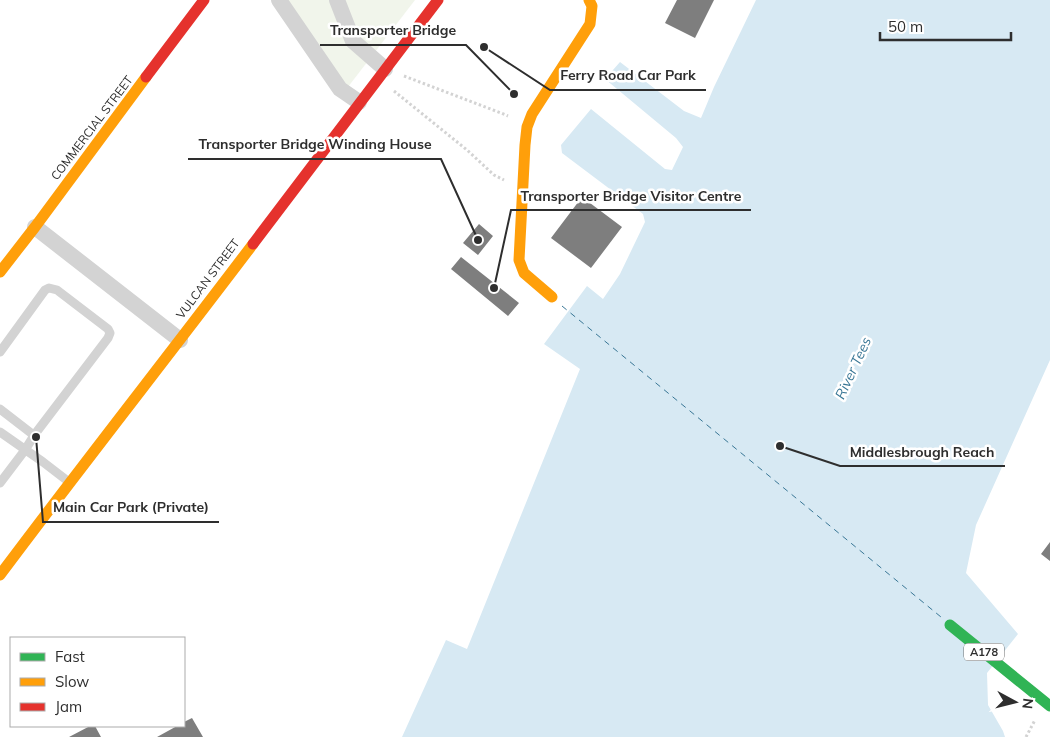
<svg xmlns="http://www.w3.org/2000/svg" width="1050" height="737" viewBox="0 0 1050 737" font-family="Mulish,sans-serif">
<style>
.green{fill:#f1f5eb}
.water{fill:#d7e9f3}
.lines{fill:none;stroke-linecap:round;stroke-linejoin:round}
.ferry{stroke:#387695;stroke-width:1;stroke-dasharray:6 5;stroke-linecap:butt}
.building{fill:#7e7e7e}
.path{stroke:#d3d3d3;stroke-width:3;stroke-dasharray:2.5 2.5;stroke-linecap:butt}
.lane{stroke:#d3d3d3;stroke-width:9}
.street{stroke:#d3d3d3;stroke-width:16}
.fast{stroke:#30b455;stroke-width:11}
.slow{stroke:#ff9f0a;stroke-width:11}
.jam{stroke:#e5322d;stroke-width:11}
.labels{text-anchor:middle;stroke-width:5;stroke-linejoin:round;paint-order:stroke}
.shield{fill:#fff;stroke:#6d6d6d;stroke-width:1}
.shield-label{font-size:11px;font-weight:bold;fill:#2e2e2e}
.street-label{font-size:12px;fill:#2e2e2e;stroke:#fff}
.water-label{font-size:14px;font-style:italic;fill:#387695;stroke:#fff}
.leader{fill:none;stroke:#2e2e2e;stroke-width:2}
.callout-dot{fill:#2e2e2e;stroke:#fff;stroke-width:2}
.callout-label{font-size:14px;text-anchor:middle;font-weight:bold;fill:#2e2e2e;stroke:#fff;stroke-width:5;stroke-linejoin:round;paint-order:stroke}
</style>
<rect width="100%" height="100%" fill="#fff"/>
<path class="green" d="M 272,0 L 415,0 L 341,96 Z"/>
<path class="water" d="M 756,0 L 1050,0 L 1050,360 L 976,525 L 966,573 L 1018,634 L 987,673 L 988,705 L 1003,731 L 1005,737 L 402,737 L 446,640 L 467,649 L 580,369 L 544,344 L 587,286 L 603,299 L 620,274 L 645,222 L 643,214 L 562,153 L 561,145 L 591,109 L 665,169 L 672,170 L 683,147 L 676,138 L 605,79 L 620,62 L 684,111 L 701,118 L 714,87 Z"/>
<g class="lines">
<path class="ferry" d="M 562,306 L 941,617"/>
</g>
<path class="building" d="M 677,0 L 714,0 L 695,38 L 665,23 Z
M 582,197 L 622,227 L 591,268 L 551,238 Z
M 479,224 L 493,236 L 478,255 L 463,243 Z
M 461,257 L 519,303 L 508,316 L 451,269 Z
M 1050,542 L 1050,561 L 1041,554 Z
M 192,718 L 203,737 L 157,737 L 177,726 L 184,726 L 184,722 Z
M 90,726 L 95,726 L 101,737 L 69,737 Z"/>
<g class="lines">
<path class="path" d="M 404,76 L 501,113 L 508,116
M 394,91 L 467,150 L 494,175 L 504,180
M 1026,737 L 1035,720"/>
<path class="lane" d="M 0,352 L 45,290 L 49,288 L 57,290 L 108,329 L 110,333 L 108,338 L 35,434 L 25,450 L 0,483
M 0,409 L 31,433 L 35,434
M 0,432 L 43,462 L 69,482"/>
<path class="street" d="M 279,0 L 340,89 L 359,102
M 337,0 L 353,41 L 385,69
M 35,227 L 180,340"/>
<path class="fast" d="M 950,625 L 1050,706"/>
<path class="slow" d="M 0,272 L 35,227 L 146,77
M 552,297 L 524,273 L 519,260 L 525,145 L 527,127 L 532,114 L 590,24 L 592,6 L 589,0
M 0,575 C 83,464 169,355 253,244"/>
<path class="jam" d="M 146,77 L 204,0
M 253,244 L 438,0"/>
</g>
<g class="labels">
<rect class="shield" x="964" y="643.5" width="40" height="17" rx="4"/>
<g class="shield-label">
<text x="984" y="656">A178</text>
</g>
<g class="street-label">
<text transform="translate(92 128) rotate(-53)" y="4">COMMERCIAL STREET</text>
<text transform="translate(208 279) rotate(-53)" y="4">VULCAN STREET</text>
</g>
<g class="water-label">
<text transform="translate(853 368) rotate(-65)" y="5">River Tees</text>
</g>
</g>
<path class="leader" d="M514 94L466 45H320M484 47L550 90H706M478 240L441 159H188M494 288L511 210H751M780 446L840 466H1005M36 437L43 522H219"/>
<g class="callout-dot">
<circle cx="514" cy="94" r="5"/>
<circle cx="484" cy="47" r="5"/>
<circle cx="478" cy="240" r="5"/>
<circle cx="494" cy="288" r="5"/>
<circle cx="780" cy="446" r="5"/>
<circle cx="36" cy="437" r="5"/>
</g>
<g class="callout-label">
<text x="393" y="35">Transporter Bridge</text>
<text x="628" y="80">Ferry Road Car Park</text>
<text x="315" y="149">Transporter Bridge Winding House</text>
<text x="631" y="201">Transporter Bridge Visitor Centre</text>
<text x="922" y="457">Middlesbrough Reach</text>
<text x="131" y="512">Main Car Park (Private)</text>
</g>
<rect x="10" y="637" width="175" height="90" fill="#ffffff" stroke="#ababab"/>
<rect x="20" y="653" width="25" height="8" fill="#30b455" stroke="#ababab"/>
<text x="55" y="662" font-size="15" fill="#2e2e2e">Fast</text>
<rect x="20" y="678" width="25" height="8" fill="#ff9f0a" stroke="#ababab"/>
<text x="55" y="687" font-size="15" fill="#2e2e2e">Slow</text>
<rect x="20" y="703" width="25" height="8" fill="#e5322d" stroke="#ababab"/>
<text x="55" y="712" font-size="15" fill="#2e2e2e">Jam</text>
<g transform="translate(1015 702) rotate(97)" stroke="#ffffff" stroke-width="4" paint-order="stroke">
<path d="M0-4L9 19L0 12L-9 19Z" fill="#2e2e2e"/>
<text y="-8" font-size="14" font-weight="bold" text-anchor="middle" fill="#2e2e2e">N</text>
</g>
<path d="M880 32v8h131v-8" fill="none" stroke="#2e2e2e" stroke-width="2.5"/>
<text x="888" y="32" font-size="15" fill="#2e2e2e" stroke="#ffffff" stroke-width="4" paint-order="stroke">50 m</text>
</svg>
